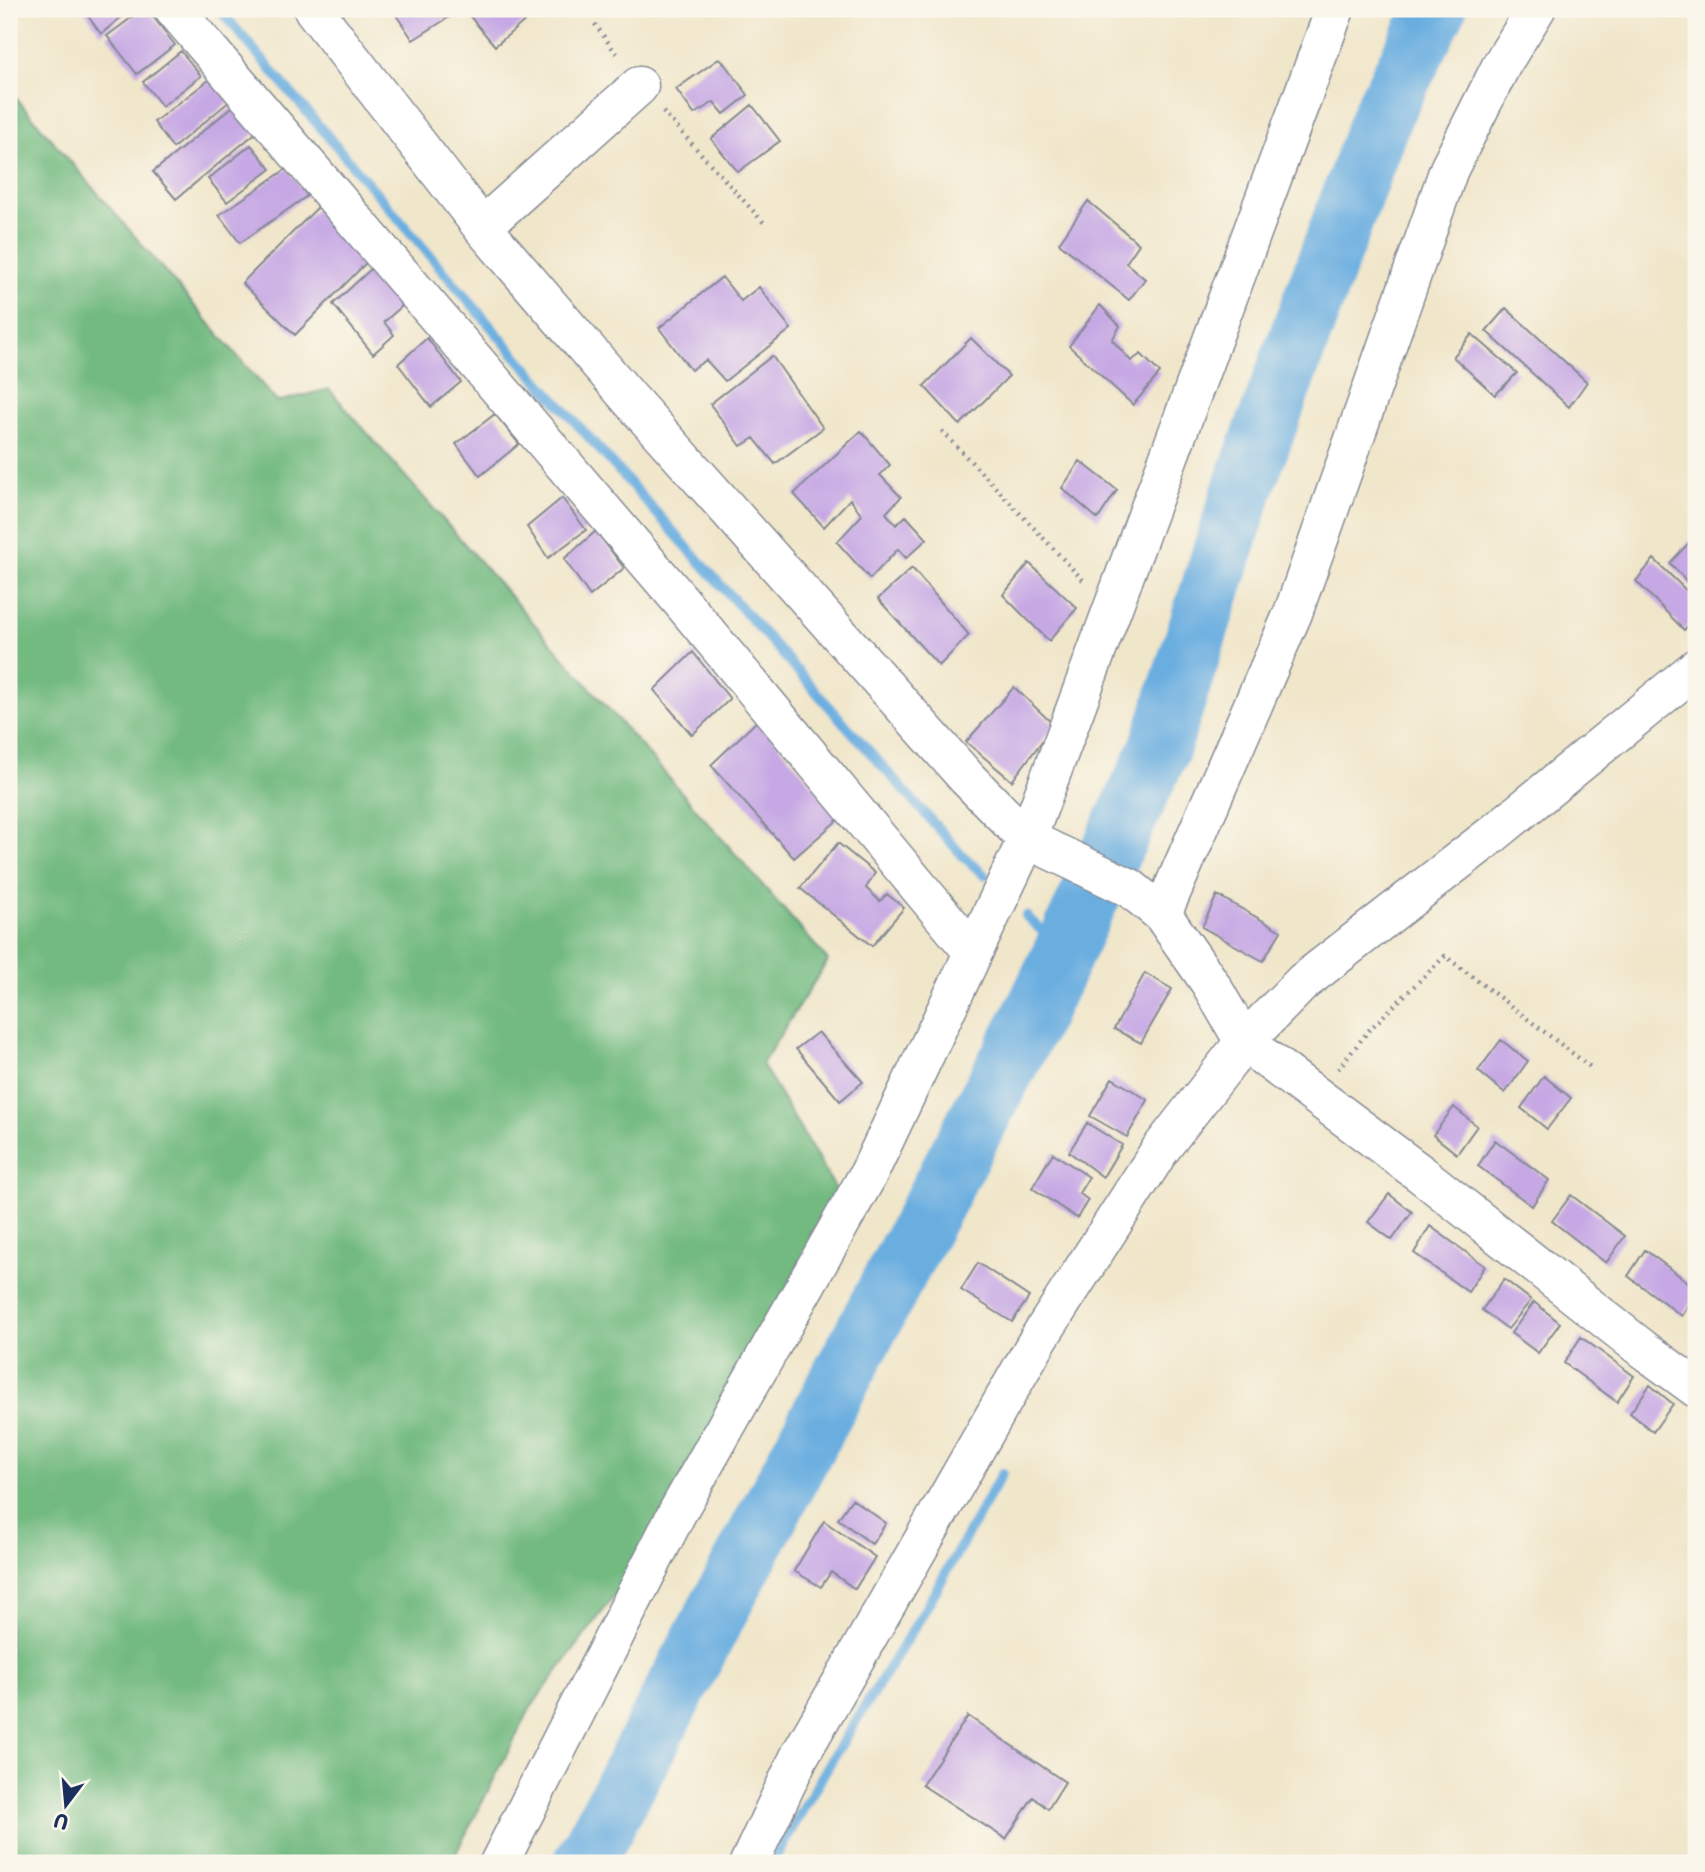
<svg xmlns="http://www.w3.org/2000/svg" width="1705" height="1872" viewBox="0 0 1705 1872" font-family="'Playpen Sans',sans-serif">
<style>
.forest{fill:#72ba80;stroke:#46746f;stroke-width:2}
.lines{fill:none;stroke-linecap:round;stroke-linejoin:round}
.stream{stroke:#6baee0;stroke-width:10}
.river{stroke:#6baee0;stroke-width:61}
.building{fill:#c6a8e4}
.minor-casing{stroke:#868a94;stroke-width:41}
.path{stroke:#868a94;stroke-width:4.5;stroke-dasharray:2 5;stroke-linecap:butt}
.minor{stroke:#fff;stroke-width:38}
</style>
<rect width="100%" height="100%" fill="#fbf7ec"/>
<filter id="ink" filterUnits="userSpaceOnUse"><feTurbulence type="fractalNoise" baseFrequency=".0143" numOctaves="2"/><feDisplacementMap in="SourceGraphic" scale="14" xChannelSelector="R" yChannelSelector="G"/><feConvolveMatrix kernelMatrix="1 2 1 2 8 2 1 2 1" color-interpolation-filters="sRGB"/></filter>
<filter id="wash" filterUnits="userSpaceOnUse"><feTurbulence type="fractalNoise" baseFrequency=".00686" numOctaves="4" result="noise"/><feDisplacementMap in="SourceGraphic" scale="28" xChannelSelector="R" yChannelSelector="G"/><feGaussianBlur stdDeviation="1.57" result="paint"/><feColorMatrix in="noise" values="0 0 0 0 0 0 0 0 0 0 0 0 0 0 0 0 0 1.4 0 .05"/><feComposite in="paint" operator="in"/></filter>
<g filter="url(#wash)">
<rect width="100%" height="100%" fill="#f0e6ca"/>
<path class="forest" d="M 9,90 L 277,402 L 329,389 L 828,960 L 762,1064 L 848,1210 L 678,1511 L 531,1707 L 451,1863 L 9,1863 Z"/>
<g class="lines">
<path class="stream" d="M 219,9 L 510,349 L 961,854 L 984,875
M 1026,916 L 1065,952
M 772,1863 L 831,1761 L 922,1615 L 1002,1473"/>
<path class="river" d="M 584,1863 L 1036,1010 L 1160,748 L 1244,486 L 1382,115 L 1436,9"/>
</g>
<g id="blocks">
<path class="building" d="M 83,9 L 131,9 L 101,34 Z
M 143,9 L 147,9 L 175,45 L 137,74 L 107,36 Z
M 392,9 L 458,9 L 459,11 L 413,40 Z
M 473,9 L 539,9 L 495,46 L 468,14 Z
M 181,51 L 201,76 L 162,106 L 143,82 Z
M 720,58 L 748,95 L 724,114 L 714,102 L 694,114 L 676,89 Z
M 210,79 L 230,101 L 173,148 L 154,122 Z
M 237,103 L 259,130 L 176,199 L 153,172 Z
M 752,105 L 780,141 L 738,172 L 711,139 Z
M 251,145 L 271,169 L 227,202 L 208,179 Z
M 288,168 L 307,196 L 240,243 L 219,215 Z
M 1088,201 L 1139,244 L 1126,263 L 1145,279 L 1129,300 L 1059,243 Z
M 318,207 L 368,261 L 295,335 L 242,283 Z
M 373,267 L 402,306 L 384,322 L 394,335 L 373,354 L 333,304 Z
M 722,277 L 741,301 L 759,287 L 791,329 L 725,381 L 706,360 L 691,370 L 659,328 Z
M 1100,305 L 1120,326 L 1112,340 L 1131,361 L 1141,354 L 1160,373 L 1133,405 L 1069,346 Z
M 1506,308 L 1587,382 L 1569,407 L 1486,331 Z
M 1472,334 L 1517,373 L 1495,395 L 1453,357 Z
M 427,338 L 461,382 L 431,407 L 398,364 Z
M 971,338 L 1009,376 L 960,425 L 924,386 Z
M 772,356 L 823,428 L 775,464 L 754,438 L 741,446 L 710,404 Z
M 495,414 L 519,444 L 480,476 L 456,444 Z
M 861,431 L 890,465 L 880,475 L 901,497 L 886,513 L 896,525 L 906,516 L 927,539 L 906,558 L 898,549 L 870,579 L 837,542 L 862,515 L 850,499 L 824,527 L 794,494 Z
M 1080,461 L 1117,490 L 1098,519 L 1062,488 Z
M 562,498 L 586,530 L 548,558 L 527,527 Z
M 596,531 L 624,568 L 590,596 L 564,559 Z
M 1696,535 L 1696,583 L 1692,587 L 1670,563 Z
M 1654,559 L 1696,600 L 1696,618 L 1684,630 L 1636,581 Z
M 1029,563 L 1077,608 L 1049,641 L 1003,595 Z
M 912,568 L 969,635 L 939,666 L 878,599 Z
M 693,652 L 730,699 L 692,735 L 654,690 Z
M 1014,687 L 1054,725 L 1012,781 L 966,742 Z
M 758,720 L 840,818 L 794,858 L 711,765 Z
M 838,843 L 875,873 L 866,888 L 880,901 L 887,894 L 904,908 L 872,946 L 800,888 Z
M 1217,895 L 1281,931 L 1263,961 L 1202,927 Z
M 1145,973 L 1172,989 L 1141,1043 L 1114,1029 Z
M 818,1032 L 863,1082 L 840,1101 L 796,1049 Z
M 1501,1040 L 1528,1061 L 1505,1093 L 1478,1071 Z
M 1544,1076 L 1571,1098 L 1547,1129 L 1521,1108 Z
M 1112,1078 L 1148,1100 L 1127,1137 L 1090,1116 Z
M 1454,1107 L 1477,1126 L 1457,1154 L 1433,1135 Z
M 1087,1123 L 1122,1145 L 1103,1177 L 1069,1152 Z
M 1495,1140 L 1549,1180 L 1532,1206 L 1478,1166 Z
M 1053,1153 L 1089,1177 L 1079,1193 L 1088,1200 L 1077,1218 L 1032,1188 Z
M 1389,1194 L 1412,1212 L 1392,1240 L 1368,1222 Z
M 1571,1195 L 1625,1236 L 1606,1263 L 1552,1221 Z
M 1430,1226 L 1485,1266 L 1468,1292 L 1414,1253 Z
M 1645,1250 L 1696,1288 L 1696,1294 L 1682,1316 L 1628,1276 Z
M 978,1263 L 1029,1297 L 1012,1322 L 961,1290 Z
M 1504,1279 L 1531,1300 L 1508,1329 L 1482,1310 Z
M 1534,1302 L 1560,1323 L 1538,1353 L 1511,1333 Z
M 1581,1337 L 1634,1376 L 1617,1402 L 1564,1363 Z
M 1650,1385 L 1673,1404 L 1653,1432 L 1630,1413 Z
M 852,1499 L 886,1523 L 872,1544 L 838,1519 Z
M 824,1521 L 875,1557 L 855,1589 L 831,1572 L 821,1587 L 794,1571 Z
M 968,1716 L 1065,1782 L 1048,1809 L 1033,1797 L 1006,1839 L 922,1785 Z"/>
</g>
</g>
<g filter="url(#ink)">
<use href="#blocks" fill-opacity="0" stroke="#868a94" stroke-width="2"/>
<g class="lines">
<g class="minor-casing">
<path id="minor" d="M 174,9 L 680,600 L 973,952
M 313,9 L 482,227 L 628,397 L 967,778 L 1027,839 L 1130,888 L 1162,914 L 1210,983 L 1244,1042 L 1421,1174 L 1644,1350 L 1696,1388
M 482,227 L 639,86
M 1162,914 L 1293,613 L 1449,169 L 1502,64 L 1536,9
M 499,1863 L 678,1511 L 869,1173 L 1027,839 L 1335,9
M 749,1863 L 800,1755 L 1039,1338 L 1160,1150 L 1244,1042 L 1303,982 L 1493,834 L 1696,668"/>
</g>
<path class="path" d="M 595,24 L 618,56
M 663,112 L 764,223
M 942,431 L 1083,580
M 1338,1069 L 1370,1029 L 1445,956 L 1593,1069"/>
<use href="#minor" class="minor"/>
</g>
</g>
<rect width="1705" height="1872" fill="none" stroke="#fbf7ec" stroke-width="35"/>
<g transform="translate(66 1805) rotate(196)" stroke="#fbf7ec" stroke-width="5" paint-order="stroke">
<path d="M0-5L12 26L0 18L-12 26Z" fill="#1b2f5e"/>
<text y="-10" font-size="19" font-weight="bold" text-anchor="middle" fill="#1b2f5e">U</text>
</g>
</svg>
